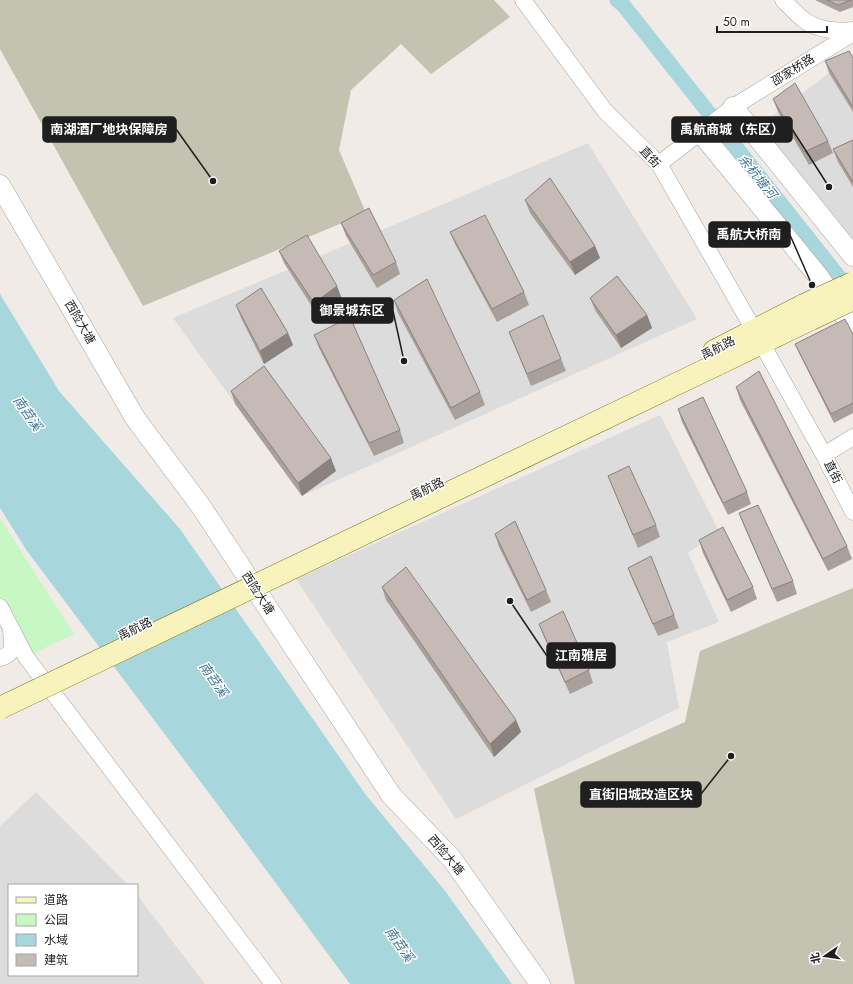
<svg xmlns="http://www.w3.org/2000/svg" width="853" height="984" viewBox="0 0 853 984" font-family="Jost,'Noto Sans SC',sans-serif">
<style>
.residential{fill:#dddcdd}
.construction{fill:#c4c2b1}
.park{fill:#c7f8c4}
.water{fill:#a7d7dc}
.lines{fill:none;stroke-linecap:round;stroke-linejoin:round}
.canal{stroke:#a7d7dc;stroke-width:15}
.minor-casing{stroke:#a3a3a3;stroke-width:17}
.tertiary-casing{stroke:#a3a3a3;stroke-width:21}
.secondary-casing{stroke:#767307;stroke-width:23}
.minor{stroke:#fff;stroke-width:16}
.tertiary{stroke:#fff;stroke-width:20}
.secondary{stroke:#f8f3bc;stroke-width:22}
.secondary-bridge-casing{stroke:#767307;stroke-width:23;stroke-linecap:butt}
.secondary-bridge{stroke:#f8f3bc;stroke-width:22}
.wall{fill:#a9a09c}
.shaded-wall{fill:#8a827f}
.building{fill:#c5bab5;stroke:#8a827f}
.labels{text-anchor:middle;stroke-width:3;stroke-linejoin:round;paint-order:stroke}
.street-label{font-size:12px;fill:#1f1f1f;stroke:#fff}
.water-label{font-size:13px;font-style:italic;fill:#447896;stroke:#fff}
.leader{fill:none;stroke:#1f1f1f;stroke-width:1.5}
.callout-dot{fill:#1f1f1f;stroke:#fff;stroke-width:1.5}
.callout{fill:#1f1f1f;stroke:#1f1f1f;stroke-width:1.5}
.callout-label{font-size:13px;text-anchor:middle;font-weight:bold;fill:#fff}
</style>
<rect width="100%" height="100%" fill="#f0ebe6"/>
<path class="residential" d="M 853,55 L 853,245 L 755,129 Z
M 588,143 L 697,319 L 302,496 L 173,318 Z
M 660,415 L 719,531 L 688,553 L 719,622 L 667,642 L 679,708 L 456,819 L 296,579 Z
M 36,792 L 128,885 L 9,885 L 9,975 L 137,975 L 137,895 L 205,984 L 0,984 L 0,826 Z"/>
<path class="construction" d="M 0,0 L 494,0 L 510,17 L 431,74 L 401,44 L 351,90 L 339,150 L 366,213 L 143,306 L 0,49 Z
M 853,588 L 853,984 L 575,984 L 534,789 L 685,722 L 700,651 Z"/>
<path class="park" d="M 0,518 L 74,634 L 30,655 L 0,600 Z"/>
<path class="water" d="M 0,294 L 59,391 L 180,529 L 366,795 L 446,892 L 512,984 L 350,984 L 218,805 L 27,551 L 0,508 Z"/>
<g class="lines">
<path class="canal" d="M 617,0 L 624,6 L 851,292"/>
<g class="minor-casing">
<path id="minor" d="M 523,0 L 605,111 L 659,164 L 762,344 L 824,455 L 853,437
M 783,0 C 790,7 796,14 804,20 C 816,30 838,32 853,30
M 659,164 L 733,107 L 853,33
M 824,455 L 853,512
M 0,607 L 26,657 L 273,984
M 0,658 C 16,654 12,644 11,631"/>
</g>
<g class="tertiary-casing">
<path id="tertiary" d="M 733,107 L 853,256
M 701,133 L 819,277 L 853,328
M 0,185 L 135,418 L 200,505 L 391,795 L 452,859 L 540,984"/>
</g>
<g class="secondary-casing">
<path id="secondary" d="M 714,351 L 804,305
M 716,365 L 811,319"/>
</g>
<use href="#minor" class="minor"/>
<use href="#tertiary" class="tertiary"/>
<use href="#secondary" class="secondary"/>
<g class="secondary-bridge-casing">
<path id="secondary-bridge" d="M 804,305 L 853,283
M 811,319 L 853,299
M 0,708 L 716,365"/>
</g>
<use href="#secondary-bridge" class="secondary-bridge"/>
</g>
<path class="wall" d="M 815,0 L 853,0 L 853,7 L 840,12 Z
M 853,58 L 853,112 L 829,73 L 825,61 Z
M 773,99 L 828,141 L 833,153 L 809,165 L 778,112 Z
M 853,140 L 853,187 L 838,162 L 833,149 Z
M 525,200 L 595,246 L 600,258 L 575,275 L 530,213 Z
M 341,223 L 396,262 L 400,274 L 377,288 L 346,236 Z
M 450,232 L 524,292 L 529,305 L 497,322 L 455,244 Z
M 279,251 L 342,299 L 318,316 L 284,263 Z
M 590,298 L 647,315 L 652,328 L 621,348 L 595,310 Z
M 394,300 L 480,392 L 485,405 L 455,420 L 398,313 Z
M 236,305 L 288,333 L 293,345 L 264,364 L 241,318 Z
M 509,332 L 561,359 L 566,371 L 531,386 Z
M 853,334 L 853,413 L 834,423 L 799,353 L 795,344 Z
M 314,335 L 400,430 L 404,443 L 374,456 L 319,348 Z
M 736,387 L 847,546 L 852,559 L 828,571 L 740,400 Z
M 231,391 L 336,471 L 302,496 L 235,404 Z
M 678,409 L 747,492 L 751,504 L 728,515 L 682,422 Z
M 608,476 L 656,525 L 660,537 L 638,548 Z
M 739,513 L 793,581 L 797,594 L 777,602 L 744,526 Z
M 495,534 L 546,590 L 551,602 L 531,612 L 499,547 Z
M 699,540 L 753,587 L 757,599 L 731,612 L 703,553 Z
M 628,568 L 674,615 L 679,628 L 658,636 L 633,581 Z
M 382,587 L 516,720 L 521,732 L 494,757 L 386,600 Z
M 539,624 L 589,670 L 593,683 L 570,694 L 544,637 Z"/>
<path class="shaded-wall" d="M 595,246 L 600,258 L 575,275 L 570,262 Z
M 337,286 L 342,299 L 318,316 L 314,303 Z
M 647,315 L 652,328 L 621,348 L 616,335 Z
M 288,333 L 293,345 L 264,364 L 260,351 Z
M 331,458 L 336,471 L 302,496 L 298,483 Z
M 516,720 L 521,732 L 494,757 L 490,744 Z"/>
<path class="building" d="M 827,0 L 851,0 L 838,5 Z
M 849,51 L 853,58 L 853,107 L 825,61 Z
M 795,83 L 828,141 L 804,152 L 773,99 Z
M 853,140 L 853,182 L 833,149 Z
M 550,178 L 595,246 L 570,262 L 525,200 Z
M 369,208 L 396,262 L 373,275 L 341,223 Z
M 485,215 L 524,292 L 492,309 L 450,232 Z
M 307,235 L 337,286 L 314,303 L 279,251 Z
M 617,276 L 647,315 L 616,335 L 590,298 Z
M 427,279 L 480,392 L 451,408 L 394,300 Z
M 261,288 L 288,333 L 260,351 L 236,305 Z
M 543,315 L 561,359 L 527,374 L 509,332 Z
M 350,317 L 400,430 L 369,443 L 314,335 Z
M 845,319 L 853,334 L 853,403 L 831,414 L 795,344 Z
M 264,366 L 331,458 L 298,483 L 231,391 Z
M 759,371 L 847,546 L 823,559 L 736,387 Z
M 703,397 L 747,492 L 723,503 L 678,409 Z
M 629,466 L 656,525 L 633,535 L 608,476 Z
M 758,505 L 793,581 L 772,589 L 739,513 Z
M 515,521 L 546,590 L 527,600 L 495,534 Z
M 723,527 L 753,587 L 727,600 L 699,540 Z
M 651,556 L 674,615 L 653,624 L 628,568 Z
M 406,567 L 516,720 L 490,744 L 382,587 Z
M 563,611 L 589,670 L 565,682 L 539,624 Z"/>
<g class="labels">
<g class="street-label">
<text transform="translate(793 70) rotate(-32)" y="4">邵家桥路</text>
<text transform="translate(650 157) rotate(47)" y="4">直街</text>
<text transform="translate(80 322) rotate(60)" y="4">西险大塘</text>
<text transform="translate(718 348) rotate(-27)" y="4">禹航路</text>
<text transform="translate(833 472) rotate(63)" y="4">直街</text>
<text transform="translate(427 489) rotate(-26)" y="4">禹航路</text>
<text transform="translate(258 593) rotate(57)" y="4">西险大塘</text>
<text transform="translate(135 629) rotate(-26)" y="4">禹航路</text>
<text transform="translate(446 855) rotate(50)" y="4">西险大塘</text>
</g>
<g class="water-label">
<text transform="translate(758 176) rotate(51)" y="5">余杭塘河</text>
<text transform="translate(28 413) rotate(55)" y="5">南苕溪</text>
<text transform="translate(214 679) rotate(55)" y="5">南苕溪</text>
<text transform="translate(400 944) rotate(55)" y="5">南苕溪</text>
</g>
</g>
<path class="leader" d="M213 181L176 129M829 187L792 129M812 285L790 235M404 361L393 311M510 601L547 656M731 756L701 794"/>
<g class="callout-dot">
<circle cx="213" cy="181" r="4"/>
<circle cx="829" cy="187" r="4"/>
<circle cx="812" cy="285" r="4"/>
<circle cx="404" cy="361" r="4"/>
<circle cx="510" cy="601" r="4"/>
<circle cx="731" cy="756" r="4"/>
</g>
<g class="callout">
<rect x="43" y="117" width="133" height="25" rx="4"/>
<rect x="672" y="117" width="120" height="25" rx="4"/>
<rect x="709" y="222" width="81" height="25" rx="4"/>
<rect x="312" y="298" width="81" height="25" rx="4"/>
<rect x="547" y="643" width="68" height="25" rx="4"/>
<rect x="581" y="782" width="120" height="25" rx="4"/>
</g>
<g class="callout-label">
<text x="109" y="134">南湖酒厂地块保障房</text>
<text x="732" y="134">禹航商城（东区）</text>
<text x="749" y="239">禹航大桥南</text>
<text x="352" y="315">御景城东区</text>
<text x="581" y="660">江南雅居</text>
<text x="641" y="799">直街旧城改造区块</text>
</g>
<rect x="8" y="884" width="130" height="92" fill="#ffffff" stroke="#a5a5a5"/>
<rect x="16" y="897" width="20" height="6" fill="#f8f3bc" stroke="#a5a5a5"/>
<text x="44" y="904" font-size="12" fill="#1f1f1f">道路</text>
<rect x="16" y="914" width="20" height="12" fill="#c7f8c4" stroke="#a5a5a5"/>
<text x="44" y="924" font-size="12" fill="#1f1f1f">公园</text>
<rect x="16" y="934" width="20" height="12" fill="#a7d7dc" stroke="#a5a5a5"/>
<text x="44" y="944" font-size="12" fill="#1f1f1f">水域</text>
<rect x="16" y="954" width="20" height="12" fill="#c5bab5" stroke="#a5a5a5"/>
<text x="44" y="964" font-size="12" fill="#1f1f1f">建筑</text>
<g transform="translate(825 956) rotate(257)" stroke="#ffffff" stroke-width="3" paint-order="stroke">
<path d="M0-3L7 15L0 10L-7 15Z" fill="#1f1f1f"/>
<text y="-6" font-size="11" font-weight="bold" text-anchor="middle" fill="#1f1f1f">北</text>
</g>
<path d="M717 26v6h110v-6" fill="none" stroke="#1f1f1f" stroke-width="2"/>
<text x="723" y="26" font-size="12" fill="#1f1f1f" stroke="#ffffff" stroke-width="3" paint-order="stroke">50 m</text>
</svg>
